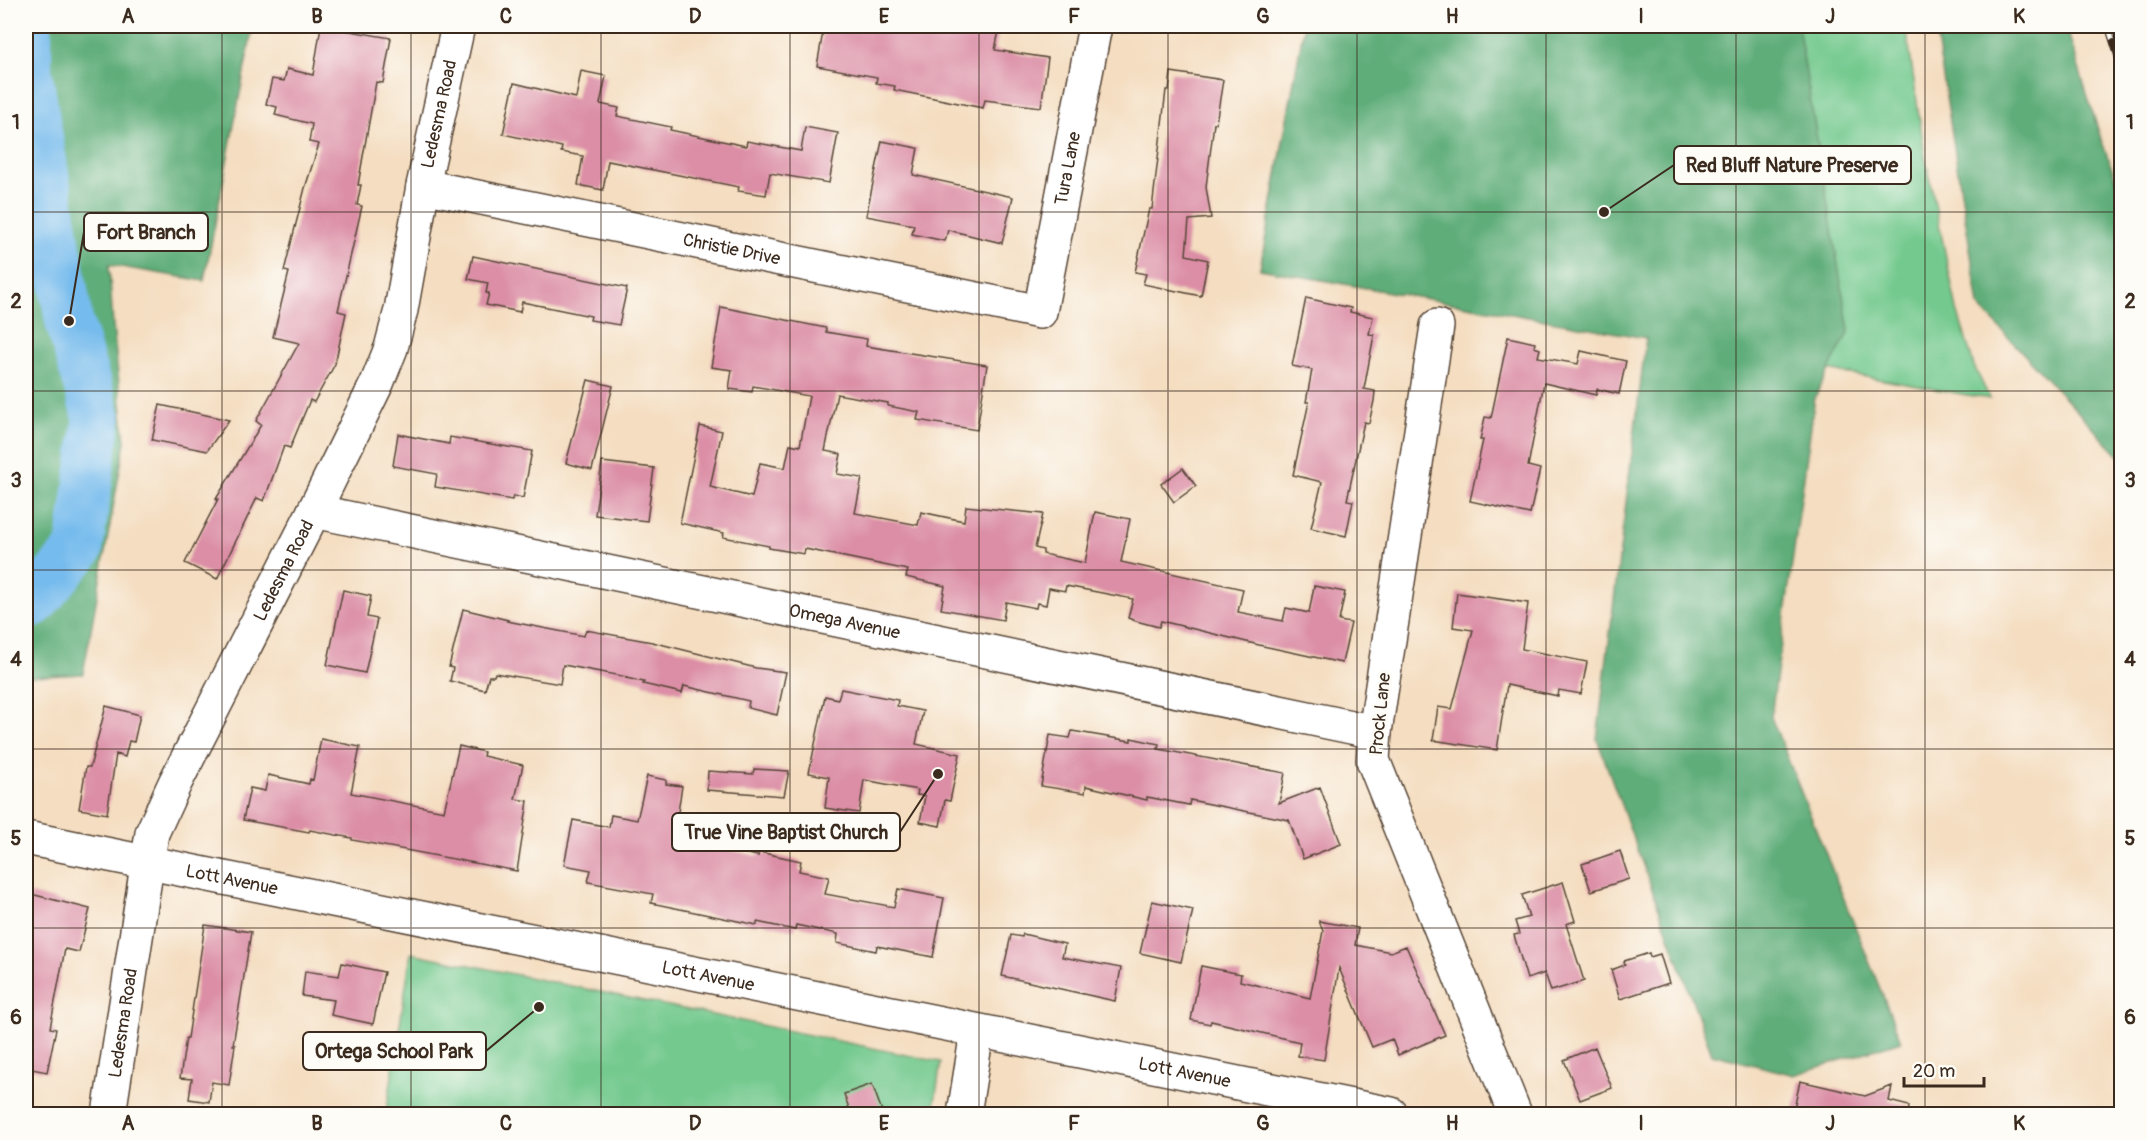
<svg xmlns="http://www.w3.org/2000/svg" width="2147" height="1140" viewBox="0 0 2147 1140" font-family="Pangolin,sans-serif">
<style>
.green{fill:#73c98e;stroke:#577a56;stroke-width:1.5}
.forest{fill:#5ead79;stroke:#4c6c4c;stroke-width:1.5}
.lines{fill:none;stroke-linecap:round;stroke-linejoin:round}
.river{stroke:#76bbed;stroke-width:48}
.building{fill:#db8ea6}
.minor-casing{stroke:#574536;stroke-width:36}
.minor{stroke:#fff;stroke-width:33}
.rail-casing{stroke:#3b2a1e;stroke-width:7}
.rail{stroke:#fdfcf7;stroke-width:4.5;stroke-dasharray:14;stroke-linecap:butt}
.grid{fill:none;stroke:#3b2a1e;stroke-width:1.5;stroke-opacity:0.55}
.labels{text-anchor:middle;stroke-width:6;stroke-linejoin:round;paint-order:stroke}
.street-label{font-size:18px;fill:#3b2a1e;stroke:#fdfcf7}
.leader{fill:none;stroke:#3b2a1e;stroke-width:2}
.callout-dot{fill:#3b2a1e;stroke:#fdfcf7;stroke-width:2}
.callout{fill:#fdfcf7;stroke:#3b2a1e;stroke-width:2}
.callout-label{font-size:20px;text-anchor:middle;font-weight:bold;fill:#3b2a1e}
.neatline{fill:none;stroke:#3b2a1e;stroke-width:2}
.grid-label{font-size:20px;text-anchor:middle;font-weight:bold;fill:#3b2a1e}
</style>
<rect width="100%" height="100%" fill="#fdfcf7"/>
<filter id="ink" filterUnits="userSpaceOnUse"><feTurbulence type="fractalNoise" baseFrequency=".0167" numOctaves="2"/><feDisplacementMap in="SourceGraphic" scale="12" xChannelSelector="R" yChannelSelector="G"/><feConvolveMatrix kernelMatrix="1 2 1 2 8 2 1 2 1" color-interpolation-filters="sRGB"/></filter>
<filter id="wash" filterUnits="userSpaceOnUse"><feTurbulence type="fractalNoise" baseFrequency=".008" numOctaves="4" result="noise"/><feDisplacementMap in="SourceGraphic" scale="24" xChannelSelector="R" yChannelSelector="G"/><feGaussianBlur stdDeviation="1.35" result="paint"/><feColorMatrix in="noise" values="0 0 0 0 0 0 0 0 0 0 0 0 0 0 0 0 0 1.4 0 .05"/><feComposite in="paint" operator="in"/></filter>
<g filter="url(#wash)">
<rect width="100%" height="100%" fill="#f4ddc0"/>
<path class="green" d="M 1304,26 L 1906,26 L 1925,156 L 1957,310 L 1974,366 L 1990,399 L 1260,269 Z
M 411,953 L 941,1062 L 933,1114 L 386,1114 Z"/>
<path class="forest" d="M 26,26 L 253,26 L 204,281 L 109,265 L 113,325 L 125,442 L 83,674 L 26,677 Z
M 1304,26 L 1798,26 L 1849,331 L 1815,397 L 1771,717 L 1901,1041 L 1794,1075 L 1712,1054 L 1597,739 L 1646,338 L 1260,269 Z
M 1935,26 L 2066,26 L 2101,139 L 2121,193 L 2121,458 L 1979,306 Z"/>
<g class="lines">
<path class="river" d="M 26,607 L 34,602 L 79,549 L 97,419 L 69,321 L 58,254 L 28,70 L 28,26"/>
</g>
<g id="blocks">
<path class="building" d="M 321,26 L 391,38 L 383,83 L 376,82 L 358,185 L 361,185 L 357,205 L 362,206 L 338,311 L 346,313 L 335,364 L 314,402 L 310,400 L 290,448 L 284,446 L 264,501 L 257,498 L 217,579 L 185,563 L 218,499 L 216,499 L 261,425 L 256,421 L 299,343 L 273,337 L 289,272 L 284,271 L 305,188 L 319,144 L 309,142 L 312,124 L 275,115 L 277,107 L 266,104 L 272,79 L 284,81 L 287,69 L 313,75 Z
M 824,26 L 1000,26 L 995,50 L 1048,58 L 1041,107 L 985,100 L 983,108 L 894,90 L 895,86 L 876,83 L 877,77 L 817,66 Z
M 581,71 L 606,76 L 600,104 L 619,108 L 617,116 L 671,127 L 670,130 L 746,146 L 747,141 L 801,151 L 805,127 L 838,133 L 829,183 L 770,173 L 766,195 L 738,191 L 739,187 L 608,161 L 603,190 L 578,185 L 583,156 L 561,152 L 562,147 L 503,134 L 514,83 L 576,98 Z
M 1171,72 L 1223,80 L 1216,123 L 1214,123 L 1206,187 L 1211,218 L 1189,220 L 1186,255 L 1208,260 L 1201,296 L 1143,284 L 1146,274 L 1135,272 L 1149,209 L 1152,209 L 1166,90 L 1169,90 Z
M 882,141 L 918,148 L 913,175 L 1013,197 L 1002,243 L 948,230 L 945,241 L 912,234 L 914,225 L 866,216 Z
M 473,256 L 627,288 L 619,325 L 590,320 L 591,316 L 522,302 L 520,312 L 486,305 L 489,293 L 486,293 L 488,283 L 468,279 Z
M 1306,298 L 1351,308 L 1350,312 L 1373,317 L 1369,334 L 1374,335 L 1364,389 L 1375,391 L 1374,401 L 1369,423 L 1364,422 L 1347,500 L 1353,501 L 1346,536 L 1311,528 L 1322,482 L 1293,475 L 1309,402 L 1306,402 L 1312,370 L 1292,366 Z
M 721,307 L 826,328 L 826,332 L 867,339 L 866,346 L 987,365 L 977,430 L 917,420 L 919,412 L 888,406 L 888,403 L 837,394 L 825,451 L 841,454 L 837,474 L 862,478 L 855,513 L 918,525 L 921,512 L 964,521 L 966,506 L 1043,514 L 1035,548 L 1043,550 L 1043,554 L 1085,563 L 1095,512 L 1130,519 L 1121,562 L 1243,589 L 1238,612 L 1283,621 L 1286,608 L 1309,613 L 1314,586 L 1345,592 L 1339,621 L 1351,623 L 1342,663 L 1263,646 L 1161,621 L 1159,627 L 1136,621 L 1128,618 L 1133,599 L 1066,586 L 1065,591 L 1049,588 L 1046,605 L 1037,603 L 1036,608 L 1006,602 L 1003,620 L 941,609 L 945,586 L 906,577 L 908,570 L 805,549 L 804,554 L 769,548 L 769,546 L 723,537 L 724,533 L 680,523 L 700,426 L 722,431 L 710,487 L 752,497 L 760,463 L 785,468 L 790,444 L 800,446 L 809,396 L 753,386 L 752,392 L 729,389 L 732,370 L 711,367 Z
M 1508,337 L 1535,343 L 1534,347 L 1540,349 L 1538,357 L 1578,364 L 1581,351 L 1626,361 L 1619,394 L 1597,389 L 1596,395 L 1544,383 L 1528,466 L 1540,469 L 1530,514 L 1470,501 L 1483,440 L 1480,440 L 1485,417 L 1491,418 Z
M 588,380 L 613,386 L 592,470 L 566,463 Z
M 160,405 L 229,420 L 207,451 L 152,440 Z
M 398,434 L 449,444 L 450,437 L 532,451 L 523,498 L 513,496 L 512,500 L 435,487 L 437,474 L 393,466 Z
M 602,462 L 654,468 L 647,521 L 595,515 Z
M 1183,468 L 1196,486 L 1174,502 L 1161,484 Z
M 343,590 L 371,596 L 367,617 L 377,619 L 365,673 L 327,665 Z
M 1457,593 L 1528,603 L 1522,649 L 1587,662 L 1581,694 L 1559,690 L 1558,696 L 1507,685 L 1497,750 L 1433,740 L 1438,707 L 1452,709 L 1473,630 L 1453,627 Z
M 463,609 L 508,620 L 507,621 L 584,636 L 586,630 L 652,642 L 756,668 L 786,672 L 777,715 L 748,708 L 749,701 L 684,686 L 682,693 L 643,684 L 644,682 L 626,678 L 627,677 L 563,665 L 560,684 L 495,673 L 494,676 L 489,676 L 485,690 L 450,681 L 453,668 L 449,667 Z
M 841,689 L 898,700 L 897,706 L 923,711 L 916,744 L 960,754 L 950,801 L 945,800 L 940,826 L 920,822 L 925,796 L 917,795 L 918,790 L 864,780 L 859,813 L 825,808 L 829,777 L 809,773 L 825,696 L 838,699 Z
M 106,706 L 140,715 L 134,742 L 129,741 L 125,757 L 116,754 L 107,814 L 79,809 L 86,767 L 90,767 Z
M 1072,731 L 1131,741 L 1131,738 L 1159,744 L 1158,749 L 1285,773 L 1279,803 L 1320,787 L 1341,844 L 1303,859 L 1289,820 L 1190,800 L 1189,805 L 1147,797 L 1147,800 L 1086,786 L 1085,793 L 1041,786 L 1050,735 L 1070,738 Z
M 321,739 L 360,747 L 351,793 L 444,811 L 459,746 L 484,752 L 483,756 L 523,765 L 515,799 L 528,801 L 517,871 L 352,840 L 352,838 L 310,830 L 309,832 L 243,820 L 250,788 L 265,791 L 268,775 L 309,784 L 310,779 L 313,780 Z
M 754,769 L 789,771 L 784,796 L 707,790 L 708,771 L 753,774 Z
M 647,776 L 666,780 L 666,784 L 682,786 L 674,838 L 758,856 L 759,852 L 801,861 L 799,871 L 829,877 L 825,894 L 894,907 L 898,889 L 944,898 L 933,957 L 877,946 L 876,951 L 837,943 L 838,934 L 796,925 L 795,930 L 757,922 L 757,925 L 651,903 L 653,894 L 588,882 L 591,870 L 564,865 L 573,820 L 609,827 L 611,815 L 637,820 Z
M 1620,851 L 1629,879 L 1591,891 L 1582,864 Z
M 1563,882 L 1575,921 L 1566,924 L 1584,981 L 1551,991 L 1545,973 L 1527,979 L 1514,935 L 1519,934 L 1515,921 L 1529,917 L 1522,895 Z
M 31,894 L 90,909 L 79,952 L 65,949 L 50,1028 L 56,1029 L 47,1072 L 26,1068 L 26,914 Z
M 1152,901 L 1193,910 L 1181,962 L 1140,953 Z
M 1319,921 L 1358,928 L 1355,945 L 1391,952 L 1406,946 L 1445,1035 L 1398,1055 L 1392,1039 L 1372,1047 L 1339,968 L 1324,1060 L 1298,1056 L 1300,1042 L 1211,1021 L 1210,1024 L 1191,1020 L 1201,966 L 1241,974 L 1240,981 L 1310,998 L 1323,931 Z
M 205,925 L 251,932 L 233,1045 L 235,1045 L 229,1085 L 212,1082 L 209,1102 L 189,1099 L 192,1079 L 180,1078 L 186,1038 L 188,1038 Z
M 1023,934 L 1065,944 L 1062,957 L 1121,968 L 1115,1001 L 1002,976 L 1011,935 L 1022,937 Z
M 1649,953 L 1650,957 L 1660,954 L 1669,983 L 1620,999 L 1611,970 L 1625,965 L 1624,961 Z
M 342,963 L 384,972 L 373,1024 L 331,1015 L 334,1000 L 302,996 L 305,971 L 339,976 Z
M 1595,1047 L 1612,1088 L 1580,1100 L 1564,1060 Z
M 1800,1081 L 1865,1096 L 1892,1086 L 1889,1101 L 1909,1106 L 1908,1114 L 1793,1114 Z
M 872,1084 L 883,1114 L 851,1114 L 844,1094 Z"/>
</g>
</g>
<g filter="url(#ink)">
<use href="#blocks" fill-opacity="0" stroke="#574536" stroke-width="1.5"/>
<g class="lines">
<g class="minor-casing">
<g id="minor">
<path id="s1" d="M 423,186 L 1040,312 L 1095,26"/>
<path d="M 1437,326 L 1375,732 L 1373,760 L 1515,1114"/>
<path id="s2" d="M 314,511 L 1375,732"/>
<path id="s3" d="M 26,838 L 1391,1114"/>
<path id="s4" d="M 109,1114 L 152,833 L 175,783 L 314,511 L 377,383 L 391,348 L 401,310 L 423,186 L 458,26"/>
<path d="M 964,1114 L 977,1032"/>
</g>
</g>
<use href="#minor" class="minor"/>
<g class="rail-casing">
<path id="rail" d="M 2108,26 L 2122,70"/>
</g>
<use href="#rail" class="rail"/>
</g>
</g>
<path class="grid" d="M 222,26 L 222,1114M 411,26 L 411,1114M 601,26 L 601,1114M 790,26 L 790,1114M 979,26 L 979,1114M 1168,26 L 1168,1114M 1357,26 L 1357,1114M 1546,26 L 1546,1114M 1736,26 L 1736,1114M 1925,26 L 1925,1114M 26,212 L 2122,212M 26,391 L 2122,391M 26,570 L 2122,570M 26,749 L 2122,749M 26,928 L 2122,928"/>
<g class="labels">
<g class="street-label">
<text dy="6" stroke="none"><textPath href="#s4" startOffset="1064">Ledesma Road</textPath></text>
<text dy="6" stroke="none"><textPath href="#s1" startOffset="776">Tura Lane</textPath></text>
<text dy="6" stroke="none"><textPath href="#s1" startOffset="315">Christie Drive</textPath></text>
<text dy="6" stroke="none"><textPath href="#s4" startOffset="578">Ledesma Road</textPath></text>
<text dy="6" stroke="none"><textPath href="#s2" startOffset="542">Omega Avenue</textPath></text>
<text transform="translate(1380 714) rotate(-84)" y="6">Prock Lane</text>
<text dy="6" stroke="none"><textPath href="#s3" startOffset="210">Lott Avenue</textPath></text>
<text dy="6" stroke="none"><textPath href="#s3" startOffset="696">Lott Avenue</textPath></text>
<text dy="6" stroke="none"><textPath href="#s4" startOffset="92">Ledesma Road</textPath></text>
<text dy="6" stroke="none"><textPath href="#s3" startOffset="1182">Lott Avenue</textPath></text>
</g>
</g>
<path class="leader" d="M1604 212L1674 165M69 321L84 232M938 774L900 832M539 1007L486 1051"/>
<g class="callout-dot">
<circle cx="1604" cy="212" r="6"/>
<circle cx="69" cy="321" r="6"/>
<circle cx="938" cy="774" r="6"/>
<circle cx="539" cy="1007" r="6"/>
</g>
<g class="callout">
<rect x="1674" y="146" width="237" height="38" rx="6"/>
<rect x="84" y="213" width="124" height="38" rx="6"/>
<rect x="672" y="813" width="228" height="38" rx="6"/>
<rect x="303" y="1032" width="183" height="38" rx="6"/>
</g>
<g class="callout-label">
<text x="1792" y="172">Red Bluff Nature Preserve</text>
<text x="146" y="239">Fort Branch</text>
<text x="786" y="839">True Vine Baptist Church</text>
<text x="394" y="1058">Ortega School Park</text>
</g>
<rect width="2147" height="1140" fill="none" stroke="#fdfcf7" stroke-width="66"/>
<path d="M1904 1077v9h80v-9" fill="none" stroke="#3b2a1e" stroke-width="3"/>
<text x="1913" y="1077" font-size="18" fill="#3b2a1e" stroke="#fdfcf7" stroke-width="4.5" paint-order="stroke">20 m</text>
<rect x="33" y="33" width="2081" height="1074" class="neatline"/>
<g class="grid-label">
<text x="128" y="23">A</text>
<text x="317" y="23">B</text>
<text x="506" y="23">C</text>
<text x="695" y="23">D</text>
<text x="884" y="23">E</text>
<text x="1074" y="23">F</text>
<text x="1263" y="23">G</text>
<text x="1452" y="23">H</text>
<text x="1641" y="23">I</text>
<text x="1830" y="23">J</text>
<text x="2019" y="23">K</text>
<text x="16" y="129">1</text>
<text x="2130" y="129">1</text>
<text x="16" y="308">2</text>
<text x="2130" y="308">2</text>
<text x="16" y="487">3</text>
<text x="2130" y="487">3</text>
<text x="16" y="666">4</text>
<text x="2130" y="666">4</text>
<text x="16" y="845">5</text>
<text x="2130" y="845">5</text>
<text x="16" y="1024">6</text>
<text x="2130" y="1024">6</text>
<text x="128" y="1130">A</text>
<text x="317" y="1130">B</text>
<text x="506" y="1130">C</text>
<text x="695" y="1130">D</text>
<text x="884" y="1130">E</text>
<text x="1074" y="1130">F</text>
<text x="1263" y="1130">G</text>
<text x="1452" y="1130">H</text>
<text x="1641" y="1130">I</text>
<text x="1830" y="1130">J</text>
<text x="2019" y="1130">K</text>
</g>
</svg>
